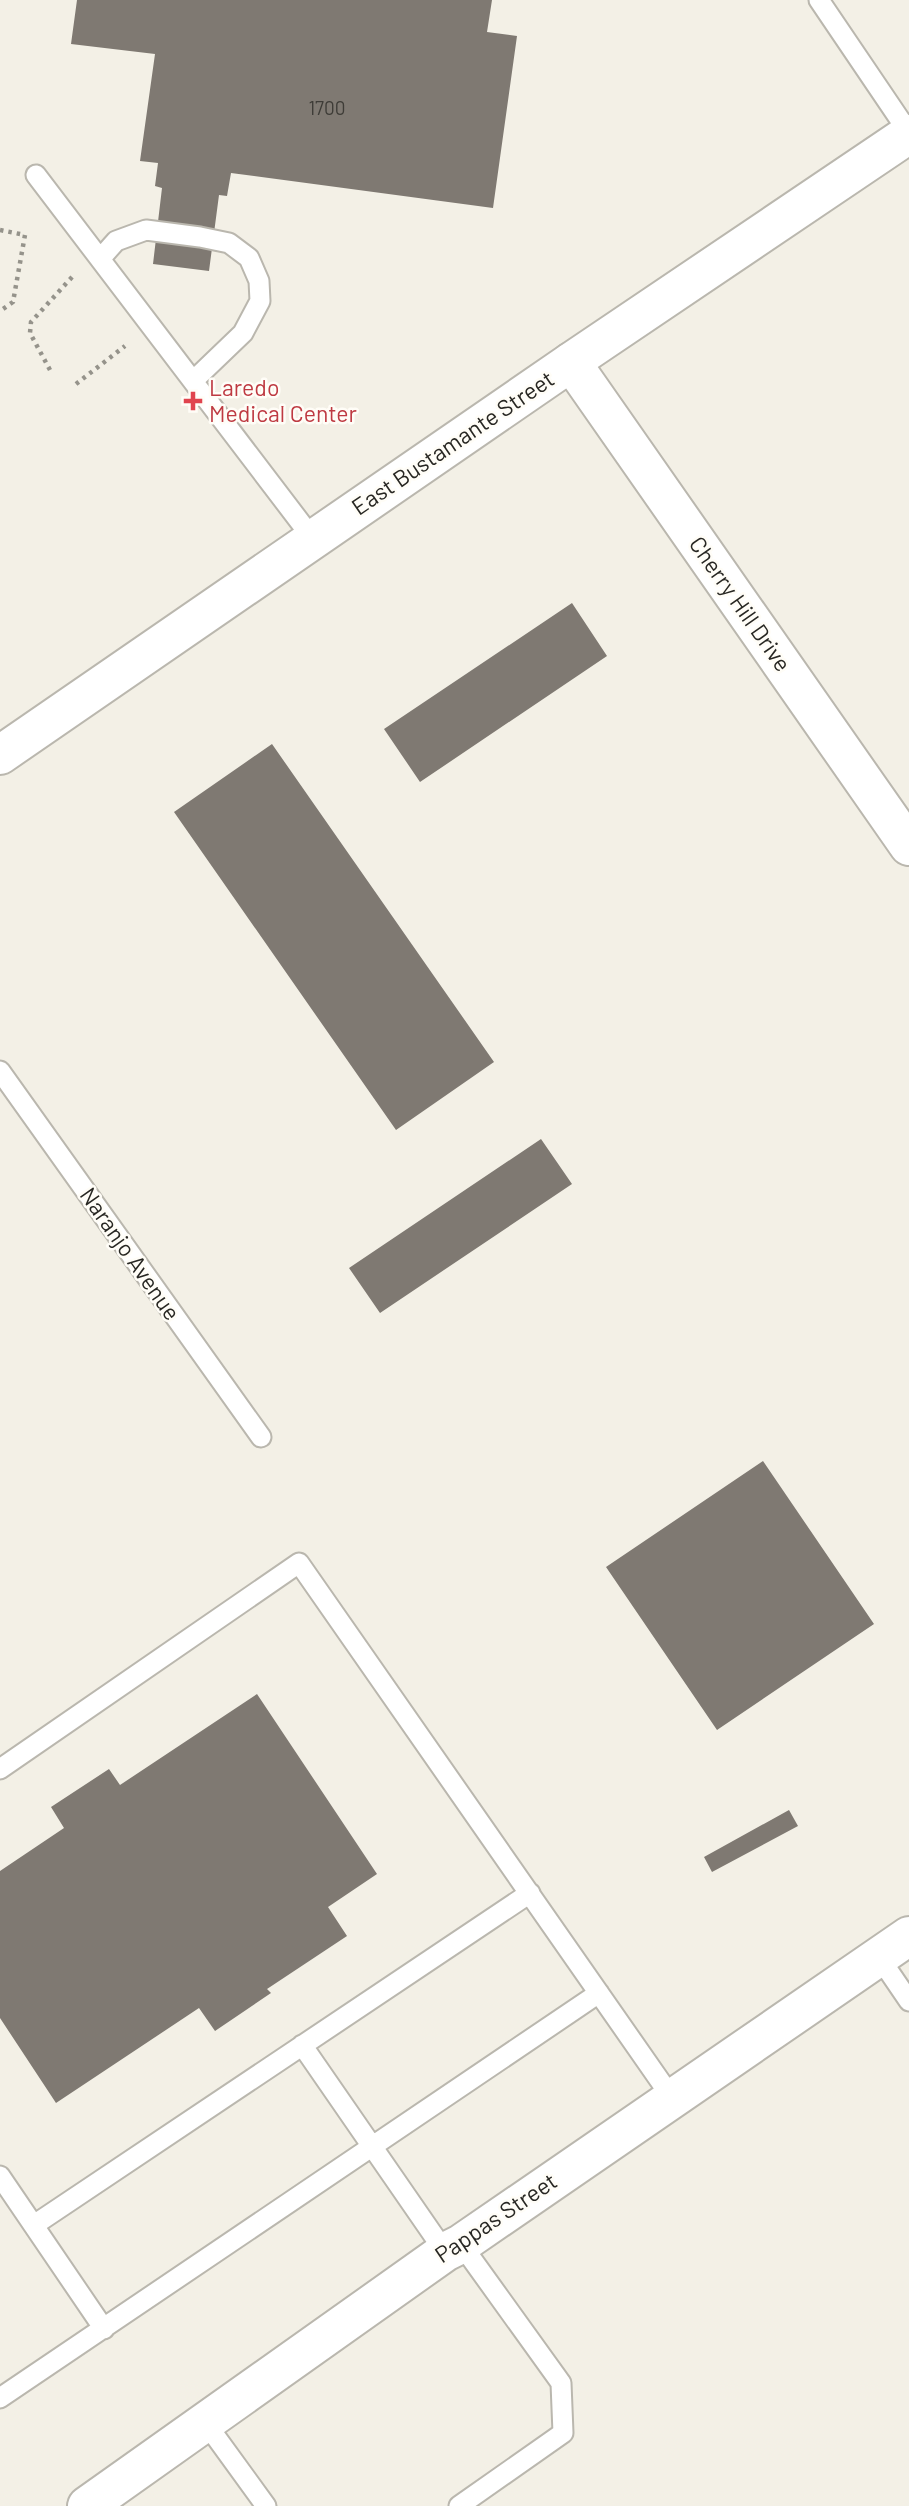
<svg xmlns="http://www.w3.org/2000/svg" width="909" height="2506" viewBox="0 0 909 2506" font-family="Barlow,sans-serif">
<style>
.building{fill:#7f7972}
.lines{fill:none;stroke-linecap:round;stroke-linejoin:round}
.service-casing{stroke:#bab7ae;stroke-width:23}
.minor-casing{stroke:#bab7ae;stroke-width:42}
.tertiary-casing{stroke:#bab7ae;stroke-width:42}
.path{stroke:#95938b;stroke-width:4.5;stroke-dasharray:3.5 5;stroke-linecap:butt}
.service{stroke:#fff;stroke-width:19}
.minor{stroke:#fff;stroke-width:38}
.tertiary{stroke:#fff;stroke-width:38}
.health-dot{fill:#e0444e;stroke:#fffdf7;stroke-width:2.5}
.labels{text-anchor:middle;stroke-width:5;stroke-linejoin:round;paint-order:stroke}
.number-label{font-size:19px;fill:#3e3c37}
.health-label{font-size:23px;fill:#be3a42;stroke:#fffdf7;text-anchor:start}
.street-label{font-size:23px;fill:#282723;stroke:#fffdf7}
</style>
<rect width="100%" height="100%" fill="#f3f0e6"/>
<path class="building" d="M 77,0 L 492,0 L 487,32 L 517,36 L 493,208 L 231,173 L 227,196 L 219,195 L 209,271 L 153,264 L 162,188 L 155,186 L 158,163 L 140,161 L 155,54 L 71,44 Z
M 572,603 L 607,656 L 420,782 L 384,729 Z
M 272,744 L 494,1062 L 396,1130 L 174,812 Z
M 541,1139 L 572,1184 L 380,1313 L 349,1268 Z
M 763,1461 L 874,1624 L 717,1730 L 606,1567 Z
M 257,1694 L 377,1874 L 328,1907 L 347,1936 L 267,1989 L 271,1993 L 215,2031 L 199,2008 L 56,2103 L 0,2018 L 0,1871 L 64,1828 L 51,1807 L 109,1769 L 120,1785 Z
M 789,1810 L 798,1826 L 712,1872 L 704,1857 Z"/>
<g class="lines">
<g class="service-casing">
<path id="service" d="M 819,0 L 909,133
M 36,175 L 313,539
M 100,259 L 116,241 L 146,230 L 200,237 L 229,243 L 249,258 L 259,281 L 260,301 L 243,333 L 193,381
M 0,1071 L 261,1437
M 0,1769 L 299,1563 L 672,2098
M 879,1957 L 909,2001
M 302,2045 L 445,2252
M 0,2176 L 104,2329
M 34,2225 L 530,1893
M 0,2398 L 599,1993
M 205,2422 L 266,2506
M 459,2506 L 563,2433 L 561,2383 L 461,2244"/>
</g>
<g class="minor-casing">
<path id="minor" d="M 571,362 L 909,846
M 87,2506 L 445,2252 L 461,2244 L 909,1936"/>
</g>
<g class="tertiary-casing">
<path id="tertiary" d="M 0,755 L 571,362 L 909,134"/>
</g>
<path class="path" d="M 0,230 L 25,235 L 13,302 L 0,311
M 50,370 L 30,333 L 31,322 L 73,276
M 76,384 L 125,346"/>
<use href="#service" class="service"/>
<use href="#minor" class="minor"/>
<use href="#tertiary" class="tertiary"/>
</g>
<path class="health-dot" d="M189.5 390.5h7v7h7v7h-7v7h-7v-7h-7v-7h7z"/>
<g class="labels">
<g class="number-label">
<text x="327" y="115">1700</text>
</g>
<g class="health-label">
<text x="209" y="396">Laredo<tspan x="209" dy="26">Medical Center</tspan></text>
</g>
<g class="street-label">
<text transform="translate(453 443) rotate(-34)" y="8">East Bustamante Street</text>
<text transform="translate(740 604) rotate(55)" y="8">Cherry Hill Drive</text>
<text transform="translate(130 1254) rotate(55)" y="8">Naranjo Avenue</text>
<text transform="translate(496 2218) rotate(-34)" y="8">Pappas Street</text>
</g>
</g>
</svg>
